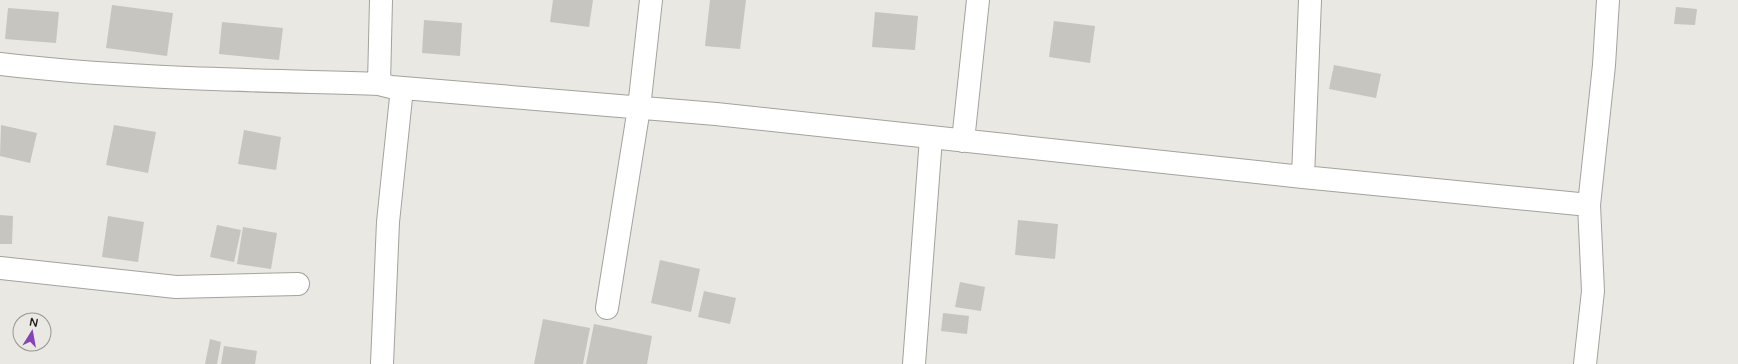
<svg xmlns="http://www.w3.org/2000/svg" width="1738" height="364" viewBox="0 0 1738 364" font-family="'Varela Round',sans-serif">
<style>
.building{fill:#c6c5c0}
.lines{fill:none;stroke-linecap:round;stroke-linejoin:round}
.minor-casing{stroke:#a3a29d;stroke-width:24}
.minor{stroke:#fff;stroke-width:22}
</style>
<rect width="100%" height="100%" fill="#e9e8e3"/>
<path class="building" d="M 553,0 L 593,0 L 589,27 L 550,22 Z
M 710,0 L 746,0 L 740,49 L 705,46 Z
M 112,5 L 173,13 L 167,56 L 106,48 Z
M 1676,7 L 1697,9 L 1695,25 L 1674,24 Z
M 8,8 L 59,12 L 56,43 L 5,39 Z
M 875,12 L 918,16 L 915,50 L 872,47 Z
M 424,20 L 462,23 L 460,56 L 422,53 Z
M 1054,21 L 1095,26 L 1090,63 L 1049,57 Z
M 222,22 L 283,28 L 279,60 L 219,54 Z
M 1334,65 L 1381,74 L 1376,98 L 1329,89 Z
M 1,125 L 37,133 L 30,163 L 0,156 Z
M 114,125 L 156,132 L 148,173 L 106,165 Z
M 244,130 L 281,137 L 276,170 L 238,164 Z
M 0,215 L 13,216 L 12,244 L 0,244 Z
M 108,216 L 144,222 L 138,262 L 102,257 Z
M 1018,220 L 1058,224 L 1055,259 L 1015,255 Z
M 217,225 L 241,230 L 234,262 L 210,257 Z
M 243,227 L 277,233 L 271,269 L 237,264 Z
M 660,260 L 700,269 L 691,312 L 651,303 Z
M 960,282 L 985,287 L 981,311 L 955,307 Z
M 704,291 L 736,298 L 730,324 L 698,317 Z
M 943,313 L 969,316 L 967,334 L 941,331 Z
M 543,319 L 590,328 L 583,364 L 534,364 Z
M 594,324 L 652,336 L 647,364 L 586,364 Z
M 210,339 L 221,342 L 217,364 L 205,364 Z
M 224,346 L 257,351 L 255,364 L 221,364 Z"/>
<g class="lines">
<g class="minor-casing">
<path id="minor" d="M 0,64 C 125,79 253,80 379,84 L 391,87 L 716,114 L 1303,177 L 1589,205
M 379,84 L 381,0
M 963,141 L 978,0
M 1303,177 L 1310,0
M 0,268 L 176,287 L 298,284
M 607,308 L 639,108 L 651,0
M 382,364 L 388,222 L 402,88
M 914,364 L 931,138
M 1585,364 L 1593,291 L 1589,205 L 1604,65 L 1608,0"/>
</g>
<use href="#minor" class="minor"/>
</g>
<g transform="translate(32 332) rotate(11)"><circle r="19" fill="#e9e8e3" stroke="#989894"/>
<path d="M0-3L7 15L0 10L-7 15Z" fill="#8643b7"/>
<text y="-6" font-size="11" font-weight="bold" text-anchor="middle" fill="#1f1f1d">N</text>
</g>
</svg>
